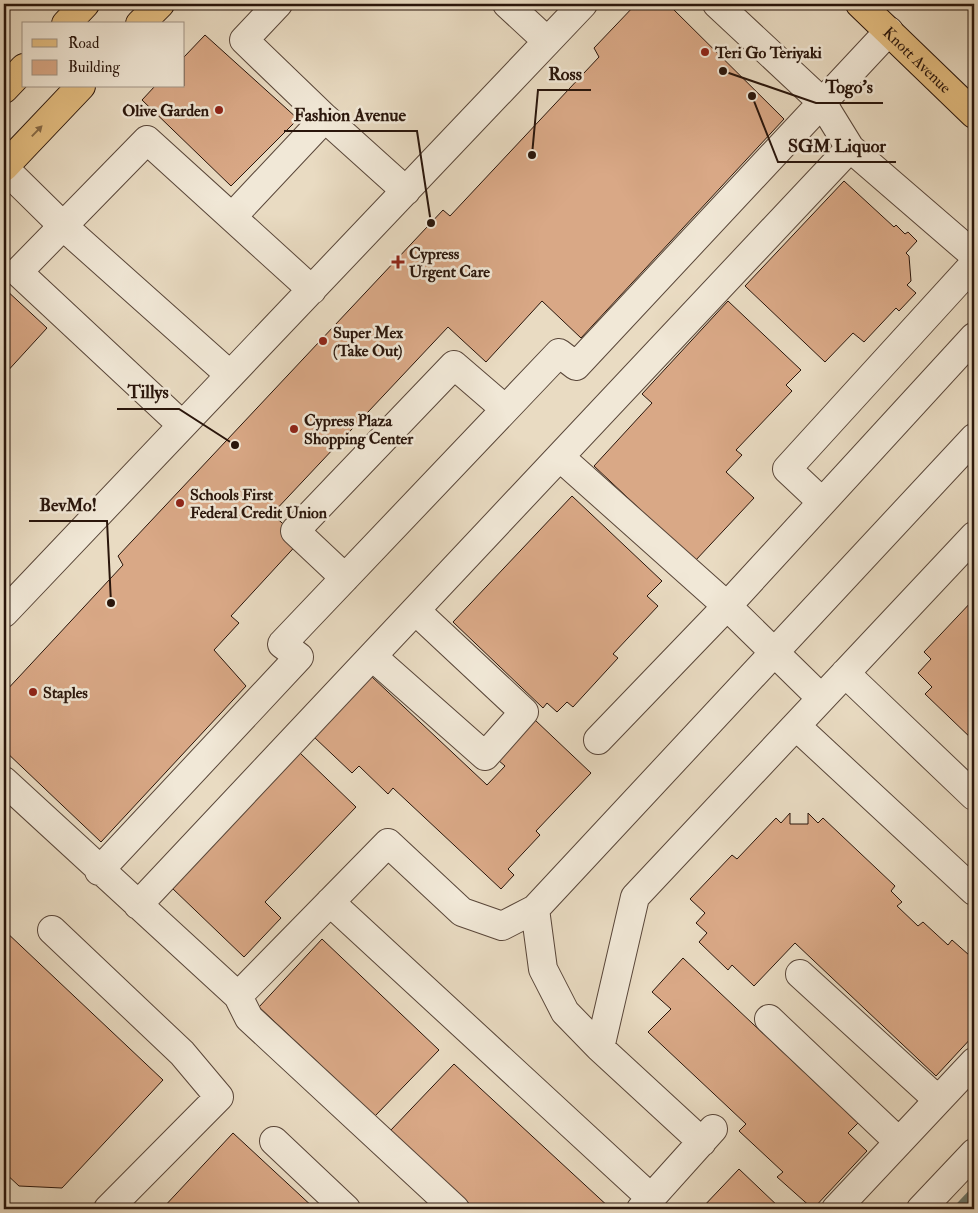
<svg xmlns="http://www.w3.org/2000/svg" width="978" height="1213" viewBox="0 0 978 1213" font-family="'IM FELL Double Pica',serif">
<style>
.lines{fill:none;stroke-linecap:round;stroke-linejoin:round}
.stream{stroke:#6c796d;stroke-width:8}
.building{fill:#d9a886;stroke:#29150b}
.minor-casing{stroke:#594639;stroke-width:30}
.major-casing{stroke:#29150b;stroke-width:30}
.minor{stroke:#f1e8d7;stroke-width:28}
.major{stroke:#e4be81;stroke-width:28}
.oneway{fill:#866a46}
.poi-dot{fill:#8f2418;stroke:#f1e8d7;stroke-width:2}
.labels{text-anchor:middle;stroke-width:5;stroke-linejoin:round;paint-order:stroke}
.poi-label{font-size:16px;font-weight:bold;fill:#29150b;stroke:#f1e8d7;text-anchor:start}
.street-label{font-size:16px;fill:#29150b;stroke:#f1e8d7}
.leader{fill:none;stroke:#29150b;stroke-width:2}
.callout-dot{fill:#29150b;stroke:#f1e8d7;stroke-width:2}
.callout-label{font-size:18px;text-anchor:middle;font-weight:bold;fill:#29150b;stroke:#f1e8d7;stroke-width:5;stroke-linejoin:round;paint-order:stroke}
</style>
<rect width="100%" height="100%" fill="#e9dbc2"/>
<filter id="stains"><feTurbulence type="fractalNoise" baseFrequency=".004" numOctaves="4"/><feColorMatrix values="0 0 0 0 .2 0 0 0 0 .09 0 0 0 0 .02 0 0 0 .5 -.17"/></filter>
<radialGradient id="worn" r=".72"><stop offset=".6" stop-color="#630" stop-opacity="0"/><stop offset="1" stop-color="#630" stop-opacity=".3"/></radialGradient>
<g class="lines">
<path class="stream" d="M 957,1209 L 974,1191"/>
</g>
<path class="building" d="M 636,4 L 668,4 L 784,119 L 581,338 L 542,301 L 486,362 L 448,327 L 272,514 L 301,540 L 231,616 L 239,623 L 214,650 L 246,686 L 101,842 L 4,750 L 4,693 L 123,565 L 118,556 L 443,210 L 450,216 L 599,57 L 594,48 Z
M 205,35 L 298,119 L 231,186 L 142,100 L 155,86 L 184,86 L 184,57 Z
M 844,181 L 894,227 L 896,225 L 905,234 L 908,232 L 917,241 L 906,253 L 909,256 L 911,281 L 907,285 L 916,293 L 899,311 L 896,308 L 864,342 L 853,333 L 825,362 L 745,286 Z
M 4,288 L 47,328 L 4,375 Z
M 728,301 L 801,370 L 786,385 L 792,391 L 736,450 L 742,455 L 726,472 L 754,498 L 695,561 L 594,466 L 652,403 L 642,394 Z
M 572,496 L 662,581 L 647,596 L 658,606 L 613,654 L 618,658 L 573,707 L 567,702 L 557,712 L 547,703 L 543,708 L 453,622 Z
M 974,599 L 974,741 L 925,694 L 932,687 L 918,673 L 931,659 L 924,652 Z
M 371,676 L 487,785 L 505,766 L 498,760 L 535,720 L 591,773 L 536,831 L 540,835 L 508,869 L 514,875 L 501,889 L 393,788 L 388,794 L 359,766 L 352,773 L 314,737 Z
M 300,753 L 356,807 L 265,902 L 281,918 L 244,957 L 172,888 Z
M 790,813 L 790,824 L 808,824 L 808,813 L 818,823 L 823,818 L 895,886 L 891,891 L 902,902 L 897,906 L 918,926 L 923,922 L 948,945 L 952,940 L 969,955 L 974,951 L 974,1035 L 936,1076 L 795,943 L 754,986 L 732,965 L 728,970 L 699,942 L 707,933 L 696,923 L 705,913 L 690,899 L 732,855 L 737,859 L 776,818 L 781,823 Z
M 4,930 L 163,1080 L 62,1188 L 19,1186 L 4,1172 Z
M 322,939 L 439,1050 L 375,1116 L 259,1007 Z
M 683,958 L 858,1123 L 848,1133 L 867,1151 L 813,1209 L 777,1177 L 783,1172 L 739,1131 L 746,1124 L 648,1032 L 671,1009 L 652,992 Z
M 454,1064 L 611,1209 L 475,1209 L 390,1131 Z
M 233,1133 L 315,1209 L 162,1209 Z
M 739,1169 L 781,1209 L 701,1209 Z"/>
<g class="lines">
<g class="minor-casing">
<path id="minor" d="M 278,4 L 244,40 L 325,118
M 507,4 L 547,41
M 717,4 L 821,101 L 850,148 L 974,255
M 4,168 L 63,226 L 230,375
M 232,217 L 325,118 L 406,191
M 182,425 L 18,272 L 147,140 L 312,290
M 561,458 L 727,606 L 974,337
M 822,502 L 787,469 L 974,264
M 345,578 L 295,531 L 454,365 L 505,409
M 4,613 L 583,4
M 373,657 L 485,756 L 524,712 L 416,611
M 845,673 L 974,796
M 796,726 L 974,891
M 598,740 L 727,606 L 821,698
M 4,781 L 238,996 L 249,1018 L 455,1209
M 99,871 L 299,657 L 282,644 L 559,353 L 576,366 L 889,31
M 330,902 L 651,1198
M 138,905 L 850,148
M 535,909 L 543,969 L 565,1012 L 600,1048
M 52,930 L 182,1053 L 219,1097 L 108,1209
M 800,974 L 938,1100
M 238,996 L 388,843 L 462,912 L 502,926 L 535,909 L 974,438
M 769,1019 L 899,1142
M 274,1141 L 346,1209
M 702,1142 L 600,1048 L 635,897 L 974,536
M 641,1209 L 713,1129
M 836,1209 L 974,1062
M 921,1209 L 974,1153"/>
</g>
<g class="major-casing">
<g id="major">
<path id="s1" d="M 860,4 L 974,114"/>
<path d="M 66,24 L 85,4"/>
<path d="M 140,24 L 160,4"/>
<path d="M 4,89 L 24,68"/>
<path d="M 4,167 L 81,86"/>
</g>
</g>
<use href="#minor" class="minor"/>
<use href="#major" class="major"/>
</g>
<defs><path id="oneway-solid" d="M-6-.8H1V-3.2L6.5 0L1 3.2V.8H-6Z" transform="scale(1.25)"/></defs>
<use class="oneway" href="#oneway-solid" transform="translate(37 131) rotate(-46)"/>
<g class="poi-dot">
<circle cx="705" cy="52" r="5"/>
<circle cx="219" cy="110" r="5"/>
<path d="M395.5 254.5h5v5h5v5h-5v5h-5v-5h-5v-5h5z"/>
<circle cx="323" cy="341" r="5"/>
<circle cx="294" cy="429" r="5"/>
<circle cx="180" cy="503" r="5"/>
<circle cx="33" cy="692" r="5"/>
</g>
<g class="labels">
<g class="poi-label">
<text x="715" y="58">Teri Go Teriyaki</text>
<text x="209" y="116" text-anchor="end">Olive Garden</text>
<text x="409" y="259">Cypress<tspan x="409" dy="18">Urgent Care</tspan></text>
<text x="333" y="338">Super Mex<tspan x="333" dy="18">(Take Out)</tspan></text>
<text x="304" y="426">Cypress Plaza<tspan x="304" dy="18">Shopping Center</tspan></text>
<text x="190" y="500">Schools First<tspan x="190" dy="18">Federal Credit Union</tspan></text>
<text x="43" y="698">Staples</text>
</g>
<g class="street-label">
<text dy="6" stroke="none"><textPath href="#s1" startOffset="80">Knott Avenue</textPath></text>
</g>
</g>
<path class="leader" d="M532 155L538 90H591M723 71L816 103H883M431 223L417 131H284M752 96L778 162H896M235 445L179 409H117M111 603L107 521H29"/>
<g class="callout-dot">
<circle cx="532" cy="155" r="5"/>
<circle cx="723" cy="71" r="5"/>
<circle cx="431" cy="223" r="5"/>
<circle cx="752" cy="96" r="5"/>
<circle cx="235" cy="445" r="5"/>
<circle cx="111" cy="603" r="5"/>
</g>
<g class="callout-label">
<text x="565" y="80">Ross</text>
<text x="849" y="93">Togo's</text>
<text x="350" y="121">Fashion Avenue</text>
<text x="837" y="152">SGM Liquor</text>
<text x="148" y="398">Tillys</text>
<text x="68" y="511">BevMo!</text>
</g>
<rect width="978" height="1213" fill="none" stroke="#e9dbc2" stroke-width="20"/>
<rect x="5" y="5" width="968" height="1203" fill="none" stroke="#29150b" stroke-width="2.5"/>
<rect x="10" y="10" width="958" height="1193" fill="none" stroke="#29150b"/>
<rect x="22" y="22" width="162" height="65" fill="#f1e8d7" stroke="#a19485"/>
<rect x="32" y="39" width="25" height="8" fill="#e4be81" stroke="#a19485"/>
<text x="68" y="48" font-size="15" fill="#29150b">Road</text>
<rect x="32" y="60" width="25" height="15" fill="#d9a886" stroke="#a19485"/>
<text x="68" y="72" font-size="15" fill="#29150b">Building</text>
<rect width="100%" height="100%" filter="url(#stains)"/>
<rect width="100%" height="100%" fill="url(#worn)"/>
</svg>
